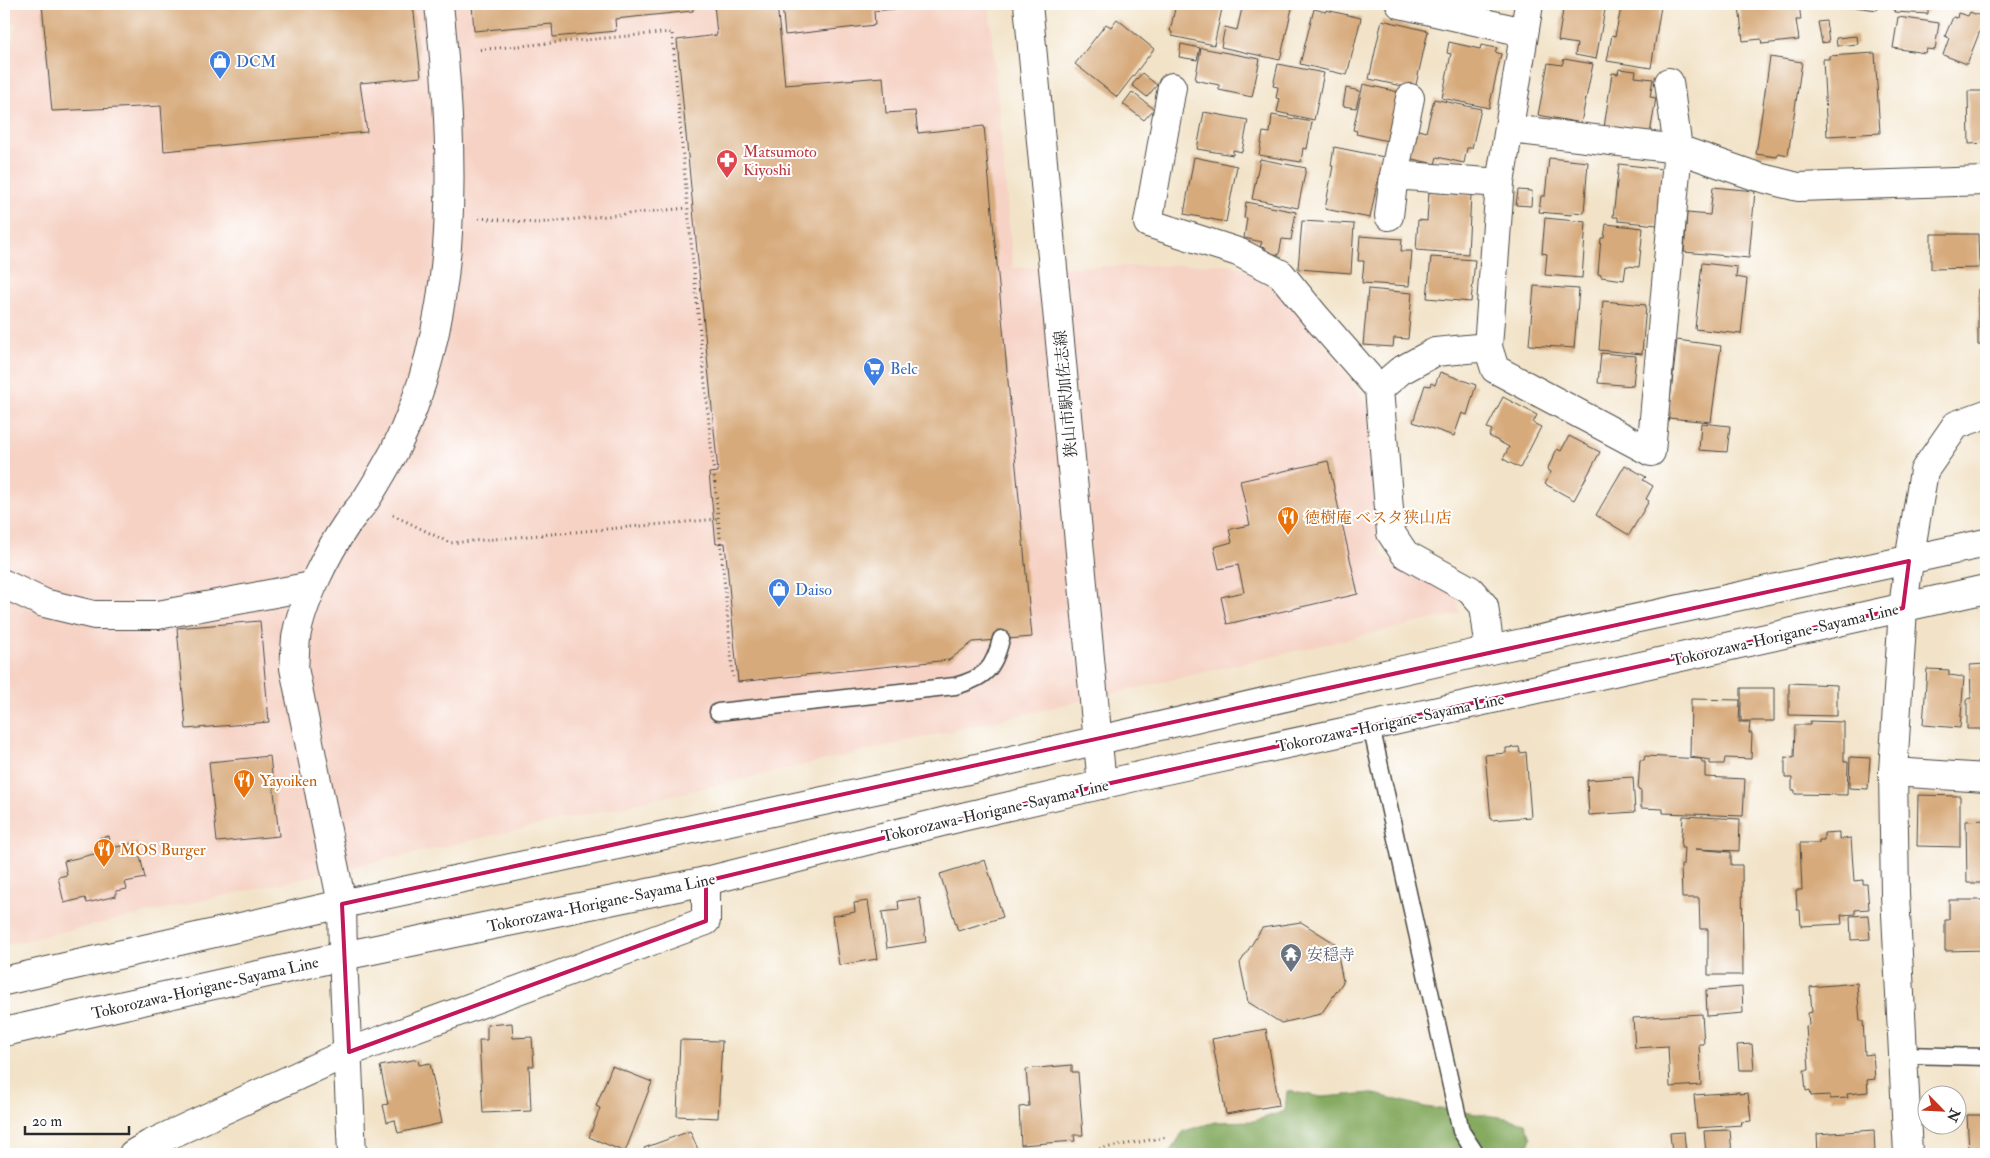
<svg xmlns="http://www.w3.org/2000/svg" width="1990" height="1158" viewBox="0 0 1990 1158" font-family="'IM FELL Double Pica','Noto Serif JP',serif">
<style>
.built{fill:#f6d2c4}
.forest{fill:#85aa60;stroke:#586a46}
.building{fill:#d7aa7b}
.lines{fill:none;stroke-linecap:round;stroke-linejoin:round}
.lane-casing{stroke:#494743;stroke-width:19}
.street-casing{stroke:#494743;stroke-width:30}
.secondary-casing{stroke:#494743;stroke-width:30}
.path{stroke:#494743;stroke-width:3;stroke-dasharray:1 4;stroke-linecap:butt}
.lane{stroke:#fff;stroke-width:16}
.street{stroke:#fff;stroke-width:28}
.secondary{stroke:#fff;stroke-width:28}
.marked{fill:none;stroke:#c2185b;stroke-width:4;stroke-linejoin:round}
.labels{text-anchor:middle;stroke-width:4;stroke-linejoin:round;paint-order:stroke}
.shop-label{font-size:16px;fill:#366cbe;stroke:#fff;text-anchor:start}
.health-label{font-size:16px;fill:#be3a42;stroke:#fff;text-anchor:start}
.street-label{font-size:16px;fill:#2b2b2b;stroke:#fff}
.food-label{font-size:16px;fill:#c56008;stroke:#fff;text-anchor:start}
.worship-label{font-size:16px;fill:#5b616d;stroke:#fff;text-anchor:start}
</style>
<rect width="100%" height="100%" fill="#fff"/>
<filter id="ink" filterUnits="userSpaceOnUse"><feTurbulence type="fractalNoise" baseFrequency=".02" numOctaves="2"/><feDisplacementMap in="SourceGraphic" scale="10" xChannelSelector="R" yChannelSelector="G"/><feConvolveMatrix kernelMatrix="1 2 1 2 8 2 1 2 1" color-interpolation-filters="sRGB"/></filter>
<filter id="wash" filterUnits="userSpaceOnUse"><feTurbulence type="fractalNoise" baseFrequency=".0096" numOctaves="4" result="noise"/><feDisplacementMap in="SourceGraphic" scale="20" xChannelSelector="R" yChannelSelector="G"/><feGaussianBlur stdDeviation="1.12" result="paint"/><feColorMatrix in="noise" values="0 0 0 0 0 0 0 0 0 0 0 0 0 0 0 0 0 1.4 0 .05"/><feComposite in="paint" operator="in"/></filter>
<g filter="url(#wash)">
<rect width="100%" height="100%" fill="#f2e3c8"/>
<path class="built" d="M 4,4 L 989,4 L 1013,268 L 1229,264 L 1278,281 L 1373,412 L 1381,555 L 1455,592 L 1460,613 L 705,788 L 4,945 L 4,83 L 17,23 L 4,20 Z"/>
<path class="forest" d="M 1287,1091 L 1322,1097 L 1371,1093 L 1425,1107 L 1507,1118 L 1525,1123 L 1531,1138 L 1525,1154 L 1168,1154 L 1184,1131 L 1215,1122 L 1254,1121 L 1285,1111 Z"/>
<g id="blocks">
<path class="building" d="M 42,4 L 413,4 L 421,77 L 360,83 L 367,132 L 164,151 L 161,106 L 52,111 Z
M 472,4 L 693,4 L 693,11 L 615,19 L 616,31 L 553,37 L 552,24 L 474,31 Z
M 714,4 L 777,4 L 785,85 L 883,77 L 886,113 L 915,111 L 918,133 L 984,126 L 1032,637 L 973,642 L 949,660 L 738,682 L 725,543 L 716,544 L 709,473 L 718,472 L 677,40 L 717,35 Z
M 782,4 L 931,4 L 931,5 L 874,11 L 875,25 L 785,35 Z
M 1176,4 L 1223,4 L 1214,45 L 1172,36 L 1172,32 L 1170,31 Z
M 1243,4 L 1293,4 L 1280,60 L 1221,47 L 1225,27 L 1237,30 Z
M 1564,4 L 1606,4 L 1596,59 L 1575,55 L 1577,44 L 1558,41 Z
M 1622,4 L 1647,4 L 1661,6 L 1651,68 L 1607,61 L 1612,35 L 1615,36 Z
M 1753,4 L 1799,4 L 1801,20 L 1796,20 L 1799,40 L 1762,44 L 1761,39 L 1743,41 L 1739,6 Z
M 1832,4 L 1878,4 L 1877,10 Z
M 1888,4 L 1928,4 L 1928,14 L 1894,12 L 1895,6 L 1888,5 Z
M 1314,9 L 1326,12 L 1326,10 L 1361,18 L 1347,75 L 1300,64 Z
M 1970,12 L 1985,18 L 1967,64 L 1943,55 L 1949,38 L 1945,36 L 1953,17 L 1957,18 L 1958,13 L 1968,16 Z
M 1898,17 L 1939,23 L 1935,50 L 1926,49 L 1925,53 L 1893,48 Z
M 1117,19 L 1154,49 L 1117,97 L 1075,64 L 1106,24 L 1111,27 Z
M 1382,20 L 1428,31 L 1415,89 L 1369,79 Z
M 1826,21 L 1829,42 L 1822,43 L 1818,22 Z
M 1857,36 L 1858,44 L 1837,46 L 1836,38 Z
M 1449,42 L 1480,49 L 1481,45 L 1497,48 L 1495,52 L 1501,54 L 1489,108 L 1442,98 L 1451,54 L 1447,53 Z
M 1181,44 L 1200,48 L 1197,60 L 1179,57 Z
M 1201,48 L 1260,59 L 1252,97 L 1219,90 L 1219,85 L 1195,80 Z
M 1875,53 L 1880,133 L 1827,136 L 1823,59 L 1829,59 L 1829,56 Z
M 1770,57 L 1802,62 L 1788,155 L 1778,153 L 1777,157 L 1756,154 Z
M 1986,58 L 1986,74 L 1981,72 Z
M 1564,59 L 1593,64 L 1581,123 L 1538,115 L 1548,63 L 1562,65 Z
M 1278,64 L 1324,73 L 1314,120 L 1277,112 L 1280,99 L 1276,98 L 1278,87 L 1273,86 Z
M 1619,69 L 1636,71 L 1635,77 L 1653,79 L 1650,97 L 1656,98 L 1650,134 L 1604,128 L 1612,73 L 1618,74 Z
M 1142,73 L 1157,85 L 1147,97 L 1132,85 Z
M 1363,84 L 1403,93 L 1392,142 L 1356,134 L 1357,131 L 1353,130 Z
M 1346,88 L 1360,91 L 1356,108 L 1343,106 Z
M 1968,91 L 1986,91 L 1986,143 L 1969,144 Z
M 1132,92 L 1154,109 L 1144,120 L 1123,104 Z
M 1434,99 L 1481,109 L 1472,148 L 1467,148 L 1464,163 L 1437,157 L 1435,164 L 1408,158 L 1415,129 L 1426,132 Z
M 1204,112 L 1248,120 L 1242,152 L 1233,150 L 1233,155 L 1197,149 Z
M 1272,115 L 1312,122 L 1307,149 L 1303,148 L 1301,162 L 1259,155 L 1263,132 L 1270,133 Z
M 1334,147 L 1384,157 L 1381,174 L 1379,174 L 1370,218 L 1325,209 L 1333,166 L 1331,166 Z
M 1194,157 L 1237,166 L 1226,222 L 1184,214 Z
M 1549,158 L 1588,162 L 1584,213 L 1573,212 L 1572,215 L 1539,212 L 1541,196 L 1545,196 Z
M 1260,159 L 1306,168 L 1298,208 L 1252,199 Z
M 1619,164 L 1662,169 L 1657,225 L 1618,221 L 1618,217 L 1613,217 Z
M 1713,187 L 1755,191 L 1749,258 L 1684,252 L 1687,213 L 1710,215 Z
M 1518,190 L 1532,191 L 1531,206 L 1516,205 Z
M 1429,192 L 1471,195 L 1468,254 L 1416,250 L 1418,220 L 1427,221 Z
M 1246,202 L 1296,212 L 1291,240 L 1282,239 L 1279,255 L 1265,252 L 1266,248 L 1260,247 L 1262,242 L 1244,238 L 1247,218 L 1244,218 Z
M 1545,218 L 1586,222 L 1582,278 L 1545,275 L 1547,254 L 1542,253 Z
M 1302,221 L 1354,224 L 1351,273 L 1298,269 Z
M 1606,224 L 1643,228 L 1639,267 L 1626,266 L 1624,280 L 1601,277 L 1601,275 L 1598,274 L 1601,238 L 1604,238 Z
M 1931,234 L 1978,234 L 1979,268 L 1931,269 Z
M 1360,236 L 1402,239 L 1401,251 L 1412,251 L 1409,286 L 1362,283 L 1364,261 L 1358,261 Z
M 1431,257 L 1475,260 L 1471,302 L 1427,298 Z
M 1702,263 L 1737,267 L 1736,277 L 1747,279 L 1741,334 L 1695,329 Z
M 1534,286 L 1579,289 L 1574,348 L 1529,345 Z
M 1986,288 L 1986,345 L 1978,345 L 1978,289 Z
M 1368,289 L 1412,293 L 1408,339 L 1394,338 L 1393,347 L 1363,345 Z
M 1603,301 L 1646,305 L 1642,354 L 1599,350 Z
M 1677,340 L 1721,346 L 1711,422 L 1668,418 Z
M 1601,353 L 1636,356 L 1633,386 L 1598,383 Z
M 1440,372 L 1476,385 L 1467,415 L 1462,413 L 1454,436 L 1413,422 L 1425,385 L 1430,386 L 1431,383 L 1435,385 Z
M 1503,397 L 1537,415 L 1533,423 L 1541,427 L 1520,468 L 1503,459 L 1509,447 L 1489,436 L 1492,430 L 1487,428 Z
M 1701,423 L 1730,426 L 1727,452 L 1699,450 Z
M 1569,436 L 1600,452 L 1574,500 L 1545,484 L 1551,472 L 1547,470 L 1557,449 L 1561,451 Z
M 1328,461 L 1358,594 L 1227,624 L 1221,597 L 1244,592 L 1238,565 L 1219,569 L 1214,547 L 1232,542 L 1229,529 L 1250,525 L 1240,481 Z
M 1625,465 L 1646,477 L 1643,480 L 1653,486 L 1646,499 L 1649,501 L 1629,535 L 1596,515 Z
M 260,621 L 269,722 L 186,729 L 177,628 Z
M 1986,664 L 1986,731 L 1981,732 L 1981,729 L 1967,729 L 1967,699 L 1971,698 L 1970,665 Z
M 1927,669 L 1949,670 L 1949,675 L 1964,677 L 1960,728 L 1923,725 Z
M 1789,683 L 1837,685 L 1837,716 L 1789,715 Z
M 1741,688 L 1774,688 L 1774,721 L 1741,721 Z
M 1691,699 L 1740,700 L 1739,722 L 1750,722 L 1749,733 L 1752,733 L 1751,759 L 1725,758 L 1724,764 L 1710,764 L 1710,760 L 1690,757 Z
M 1810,721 L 1844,722 L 1844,762 L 1848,762 L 1847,795 L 1795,794 L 1795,790 L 1792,790 L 1792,778 L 1785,778 L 1785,757 L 1794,758 L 1795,725 L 1810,725 Z
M 1519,747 L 1520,753 L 1526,752 L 1531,817 L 1491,820 L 1485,755 L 1506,753 L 1506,748 Z
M 270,756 L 279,836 L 217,842 L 209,762 Z
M 1645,756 L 1701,759 L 1702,763 L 1705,763 L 1705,777 L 1745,779 L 1743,816 L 1663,813 L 1663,809 L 1641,808 L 1641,791 L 1638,790 L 1640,760 L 1644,760 Z
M 1850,757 L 1870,758 L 1868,789 L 1849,788 Z
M 1633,777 L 1635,812 L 1589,815 L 1587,780 Z
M 1918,795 L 1960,796 L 1960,847 L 1917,846 Z
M 1683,816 L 1740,819 L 1739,851 L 1695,849 L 1731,852 L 1731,865 L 1742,865 L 1743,975 L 1708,975 L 1708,929 L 1700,929 L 1699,898 L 1682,898 L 1681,865 L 1683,865 L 1684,848 L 1681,848 Z
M 1986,820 L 1986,883 L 1967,883 L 1966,821 Z
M 1839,832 L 1839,839 L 1851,838 L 1854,881 L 1863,880 L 1863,884 L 1867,884 L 1869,909 L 1855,910 L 1855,914 L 1841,915 L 1842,924 L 1801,926 L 1800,910 L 1797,910 L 1796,890 L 1802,890 L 1800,843 L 1819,843 L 1819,840 L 1824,840 L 1824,833 Z
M 109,836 L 111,848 L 137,843 L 145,878 L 125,882 L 127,889 L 116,891 L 116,896 L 87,903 L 85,898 L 64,903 L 58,877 L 67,875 L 64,861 L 103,852 L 100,838 Z
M 985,860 L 1003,917 L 958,931 L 940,874 Z
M 920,898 L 926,942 L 887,948 L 882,912 L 899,910 L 898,901 Z
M 1949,900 L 1986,900 L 1986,950 L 1945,951 L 1945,920 L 1949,920 Z
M 868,901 L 877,959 L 839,965 L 832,916 L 855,912 L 854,903 Z
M 1868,915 L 1870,939 L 1851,940 L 1850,916 Z
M 1301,922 L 1336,944 L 1343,982 L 1321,1014 L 1281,1023 L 1248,1002 L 1240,963 L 1262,928 Z
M 1857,983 L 1860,1021 L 1863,1021 L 1865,1055 L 1873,1054 L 1875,1079 L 1867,1080 L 1868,1092 L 1847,1094 L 1848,1098 L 1830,1099 L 1830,1095 L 1811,1096 L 1810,1090 L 1806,1091 L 1804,1070 L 1809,1070 L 1806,1026 L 1809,1025 L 1808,1013 L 1812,1012 L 1810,987 Z
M 1742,987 L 1743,1013 L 1707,1016 L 1706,990 Z
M 1702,1014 L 1704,1044 L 1699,1044 L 1701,1085 L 1670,1087 L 1668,1046 L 1635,1048 L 1633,1018 Z
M 512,1023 L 513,1038 L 532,1037 L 534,1066 L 529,1066 L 531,1111 L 483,1113 L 479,1040 L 487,1040 L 487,1025 Z
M 1266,1029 L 1279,1105 L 1226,1114 L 1212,1039 Z
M 680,1040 L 722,1041 L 718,1118 L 677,1116 Z
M 1752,1044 L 1754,1070 L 1739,1070 L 1737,1045 Z
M 418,1059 L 419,1065 L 430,1063 L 442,1123 L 398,1133 L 395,1120 L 387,1122 L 383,1105 L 388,1104 L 380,1066 Z
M 1072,1065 L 1072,1072 L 1078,1072 L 1083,1135 L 1074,1135 L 1075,1141 L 1021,1145 L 1019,1107 L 1029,1106 L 1026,1069 Z
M 612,1066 L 652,1082 L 625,1152 L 589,1137 L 600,1108 L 596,1106 Z
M 1739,1092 L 1739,1094 L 1748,1093 L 1751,1121 L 1741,1122 L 1742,1125 L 1697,1128 L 1694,1095 Z
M 1967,1115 L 1986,1115 L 1986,1154 L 1964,1154 L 1964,1152 L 1969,1152 Z
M 1730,1130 L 1732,1154 L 1706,1154 L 1704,1131 Z
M 1874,1130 L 1875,1154 L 1818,1154 L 1817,1134 Z
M 690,1131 L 700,1154 L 638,1154 L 645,1151 L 644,1148 Z
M 1684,1132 L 1686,1154 L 1672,1154 L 1670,1133 Z"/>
</g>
</g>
<g filter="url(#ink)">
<use href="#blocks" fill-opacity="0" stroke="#494743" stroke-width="1"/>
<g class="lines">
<g class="lane-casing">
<path id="lane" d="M 718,712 L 955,686 C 985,678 994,669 1001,639
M 1371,726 L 1461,1131 L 1476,1154
M 1904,1055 L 1986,1057"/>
</g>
<g class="street-casing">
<path id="street" d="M 1400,4 L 1524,32
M 1529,4 L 1500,183 L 1488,347 L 1495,369 L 1651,452 L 1678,149 L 1669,82
M 1172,87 L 1148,223 L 1238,252 L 1281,274 L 1316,317 L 1379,389 L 1391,533 L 1405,554 L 1470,590 L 1484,606 L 1490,650
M 1510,129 L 1678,149 L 1758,177 L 1798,187 L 1986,181
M 1394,175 L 1500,183
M 1389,216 L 1394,175 L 1410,98
M 1379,389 L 1400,371 L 1435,352 L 1488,347
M 4,584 L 44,603 L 94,615 L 158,615 L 312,586
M 1893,772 L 1986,778
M 343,956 L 352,1154
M 133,1154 L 150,1144 L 349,1052 L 706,921 L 706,881"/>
</g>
<g class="secondary-casing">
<path id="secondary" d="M 1028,4 L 1102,785
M 343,956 L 342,904 L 294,668 C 295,658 295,648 296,638 C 301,604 327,553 346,525 C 352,516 359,509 365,501 C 375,486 385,468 394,452 C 463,314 454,153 439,4
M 4,981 L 342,904 L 977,768 L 1490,650 L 1986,543
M 4,1032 L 343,956 L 706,881 L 962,817 L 1152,773 L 1371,726 L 1986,589
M 1908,1154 L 1895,894 L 1893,772 L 1903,608 L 1909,561 L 1924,471 L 1956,425 L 1986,414"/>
</g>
<path class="path" d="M 4,36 L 4,43
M 475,50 L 672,32 C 690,248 714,462 733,677
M 479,218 L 537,223 L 687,208
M 393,515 L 450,543 L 719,519
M 1070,1154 L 1167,1137"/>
<use href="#lane" class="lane"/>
<use href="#street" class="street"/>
<use href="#secondary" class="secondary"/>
</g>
</g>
<path class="marked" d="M 1909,561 L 1903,608 L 1102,785 L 706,881 L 706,921 L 349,1052 L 342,904 Z"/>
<defs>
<g id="shop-pin" transform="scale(1.125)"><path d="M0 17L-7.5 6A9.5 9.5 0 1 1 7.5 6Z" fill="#3f7fe0" stroke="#fff"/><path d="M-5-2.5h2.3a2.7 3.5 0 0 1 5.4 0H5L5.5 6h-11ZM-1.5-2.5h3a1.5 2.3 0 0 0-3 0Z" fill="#fff"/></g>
<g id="pharmacy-pin" transform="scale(1.125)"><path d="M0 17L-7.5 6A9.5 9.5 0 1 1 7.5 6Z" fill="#e0444e" stroke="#fff"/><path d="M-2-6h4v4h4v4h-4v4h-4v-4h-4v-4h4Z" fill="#fff"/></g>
<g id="supermarket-pin" transform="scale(1.125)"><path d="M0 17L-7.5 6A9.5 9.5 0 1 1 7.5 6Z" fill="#3f7fe0" stroke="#fff"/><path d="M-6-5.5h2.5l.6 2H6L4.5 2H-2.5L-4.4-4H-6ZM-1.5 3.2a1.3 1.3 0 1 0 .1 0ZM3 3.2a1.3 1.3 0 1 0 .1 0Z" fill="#fff"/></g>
<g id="restaurant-pin" transform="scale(1.125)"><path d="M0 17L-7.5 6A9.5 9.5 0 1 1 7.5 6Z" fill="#e8710a" stroke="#fff"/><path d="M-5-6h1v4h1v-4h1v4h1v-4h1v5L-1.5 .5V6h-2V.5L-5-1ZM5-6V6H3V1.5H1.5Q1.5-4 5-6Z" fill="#fff"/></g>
<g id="temple-pin" transform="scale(1.125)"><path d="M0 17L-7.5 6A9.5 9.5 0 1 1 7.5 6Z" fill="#6b7280" stroke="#fff"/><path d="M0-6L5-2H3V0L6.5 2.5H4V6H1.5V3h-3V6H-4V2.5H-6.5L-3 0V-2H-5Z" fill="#fff"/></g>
</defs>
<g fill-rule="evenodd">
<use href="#shop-pin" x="220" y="61"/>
<use href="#pharmacy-pin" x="727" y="160"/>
<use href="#supermarket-pin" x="874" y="368"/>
<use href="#restaurant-pin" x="1288" y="517"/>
<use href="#shop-pin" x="779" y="589"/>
<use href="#restaurant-pin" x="244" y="780"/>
<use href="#restaurant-pin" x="104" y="849"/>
<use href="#temple-pin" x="1291" y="954"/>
</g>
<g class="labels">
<g class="shop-label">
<text x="236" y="67">DCM</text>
<text x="890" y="374">Belc</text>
<text x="795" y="595">Daiso</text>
</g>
<g class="health-label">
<text x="743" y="157">Matsumoto<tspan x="743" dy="18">Kiyoshi</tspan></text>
</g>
<g class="street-label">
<text transform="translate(1065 394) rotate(-95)" y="6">狭山市駅加佐志線</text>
<text transform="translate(1785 634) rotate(-13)" y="6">Tokorozawa-Horigane-Sayama Line</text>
<text transform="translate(1390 722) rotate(-12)" y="6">Tokorozawa-Horigane-Sayama Line</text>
<text transform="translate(995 810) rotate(-13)" y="6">Tokorozawa-Horigane-Sayama Line</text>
<text transform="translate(601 902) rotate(-12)" y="6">Tokorozawa-Horigane-Sayama Line</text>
<text transform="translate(205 987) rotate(-13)" y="6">Tokorozawa-Horigane-Sayama Line</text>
</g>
<g class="food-label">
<text x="1304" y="523">徳樹庵 ベスタ狭山店</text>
<text x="260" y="786">Yayoiken</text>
<text x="120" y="855">MOS Burger</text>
</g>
<g class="worship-label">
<text x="1307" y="960">安穏寺</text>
</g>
</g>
<rect width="1990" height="1158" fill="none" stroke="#fff" stroke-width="20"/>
<g transform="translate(1942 1110) rotate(114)"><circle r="24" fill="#ffffff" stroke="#aaaaaa"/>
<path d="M0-4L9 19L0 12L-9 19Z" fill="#c8321e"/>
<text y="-8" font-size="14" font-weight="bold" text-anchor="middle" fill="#2b2b2b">N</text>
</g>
<path d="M25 1126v8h104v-8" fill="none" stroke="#2b2b2b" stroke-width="2.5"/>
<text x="32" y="1126" font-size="15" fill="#2b2b2b" stroke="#ffffff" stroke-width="4" paint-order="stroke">20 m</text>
</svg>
